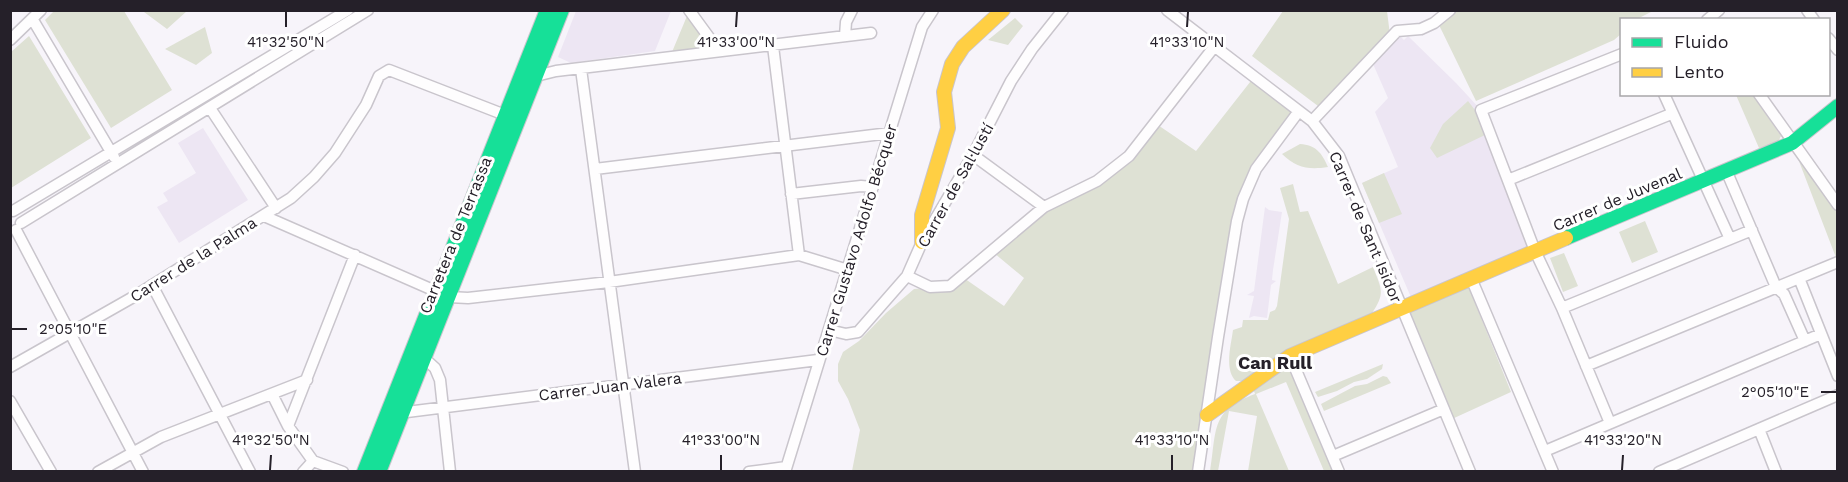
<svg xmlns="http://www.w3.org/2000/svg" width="1848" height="482" viewBox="0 0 1848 482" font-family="'Work Sans',sans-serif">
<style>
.built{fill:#ede6f3}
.green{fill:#dee1d4}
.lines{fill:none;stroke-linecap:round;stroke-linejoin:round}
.street-casing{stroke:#c9c5cc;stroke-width:13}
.fast-casing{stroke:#c9c5cc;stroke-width:16}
.slow-casing{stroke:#c9c5cc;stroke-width:16}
.street{stroke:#fefdfe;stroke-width:10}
.fast{stroke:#16e098;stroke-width:14}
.slow{stroke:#ffcf43;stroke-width:14}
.ticks{fill:none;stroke:#252029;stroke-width:2}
.labels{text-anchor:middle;stroke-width:6;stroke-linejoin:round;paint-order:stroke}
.street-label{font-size:16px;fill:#252029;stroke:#fff}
.neighbourhood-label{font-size:18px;font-weight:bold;fill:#252029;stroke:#fff}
.ticks-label{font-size:15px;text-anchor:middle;fill:#252029;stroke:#fff;stroke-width:6;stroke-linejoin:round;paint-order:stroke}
</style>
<rect width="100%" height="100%" fill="#f7f4fa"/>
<path class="built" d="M 576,11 L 576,10 L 671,11 L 655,51 L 571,63 L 558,57 Z
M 1399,35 L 1404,40 L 1408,36 L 1456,83 L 1481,110 L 1535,251 L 1413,302 L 1362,183 L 1398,167 L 1375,112 L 1388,98 L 1373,64 Z
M 203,128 L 248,200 L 179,243 L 157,207 L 168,201 L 163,193 L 196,173 L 178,143 Z
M 1265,207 L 1269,210 L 1282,212 L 1273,270 L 1272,280 L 1276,281 L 1271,285 L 1267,318 L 1254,316 L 1249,318 L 1254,296 L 1247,295 L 1254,291 Z"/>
<path class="green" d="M 54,11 L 124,11 L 172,90 L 111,128 L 45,20 Z
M 146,11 L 146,10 L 187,11 L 167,29 L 144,12 Z
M 1283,11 L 1387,11 L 1390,35 L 1318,106 L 1252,56 Z
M 1453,11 L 1653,11 L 1637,19 L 1622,20 L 1621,34 L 1614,40 L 1476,101 L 1439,25 Z
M 687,16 L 705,42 L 701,48 L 672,52 Z
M 1015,18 L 1023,26 L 1008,45 L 988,40 Z
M 205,27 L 212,53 L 196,65 L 165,49 Z
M 29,36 L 91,138 L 11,188 L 11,52 Z
M 1254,77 L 1299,111 L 1243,199 L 1198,471 L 852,471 L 860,430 L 848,399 L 838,381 L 838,364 L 843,352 L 859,341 L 886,313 L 914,289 L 937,287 L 961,276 L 1004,306 L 1024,278 L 994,253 L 1016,229 L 1097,181 L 1155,123 L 1196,151 Z
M 1736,95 L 1753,95 L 1781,136 L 1778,142 L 1759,148 Z
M 1468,101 L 1478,114 L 1485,135 L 1437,158 L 1430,148 L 1443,124 Z
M 1792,143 L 1837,205 L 1837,262 L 1835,255 Z
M 1300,144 C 1316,145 1322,153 1328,167 C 1309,170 1296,168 1282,154 Z
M 1384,173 L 1402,214 L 1379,223 L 1362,183 Z
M 1293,184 L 1300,212 L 1308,211 L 1338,284 L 1373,267 C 1381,288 1386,293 1372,313 L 1243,381 L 1236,381 C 1224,370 1231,345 1233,330 L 1242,327 L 1243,320 L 1268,320 L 1270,312 L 1275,310 L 1277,306 L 1289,219 L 1280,188 Z
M 1645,221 L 1658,252 L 1632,263 L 1619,232 Z
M 1564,253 L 1578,286 L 1563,292 L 1550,258 Z
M 1467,283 L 1511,392 L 1452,419 L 1408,310 Z
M 1286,362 L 1333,471 L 1324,471 L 1286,382 L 1256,394 L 1289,471 L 1248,471 L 1257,416 L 1229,411 L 1218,471 L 1210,472 C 1217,429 1210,411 1255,394 L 1253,388 Z
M 1383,364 L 1382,369 L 1367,379 L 1354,382 L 1337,391 L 1318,397 L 1315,392 Z
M 1383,376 L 1387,377 L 1391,383 L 1324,411 L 1321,404 L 1355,386 L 1367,384 Z"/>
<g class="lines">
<g class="street-casing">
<path id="street" d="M 689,10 L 719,51
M 1167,10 L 1312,121 L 1339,156 L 1470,472
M 1807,10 L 1814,20
M 33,20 L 114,157
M 1707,20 L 1719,10
M 845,36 L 846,22 L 852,10
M 1828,38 L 1838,50
M 10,40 L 41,10
M 773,46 L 799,255
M 581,69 L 635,472
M 536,76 L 556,71 L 871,33
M 1664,94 L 1730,239
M 1759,94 L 1838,205
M 210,108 L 276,208
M 1312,121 L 1397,31 L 1421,29 L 1434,23 L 1450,10
M 973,155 L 1044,207
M 595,169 L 890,133
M 1726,170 L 1776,287 L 1784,294 L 1805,341
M 1508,180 L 1671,114
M 791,194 L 861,186 L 873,187
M 13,211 L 348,10
M 264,216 L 449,297 L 468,298 L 609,282 L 799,255 L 848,270
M 21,223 L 368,10
M 16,230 L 143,472
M 907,276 L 930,287 L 950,286 L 1044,207 L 1097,181 L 1129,156 L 1214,47
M 1471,278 L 1553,472
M 1799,278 L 1838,376
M 152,285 L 250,472
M 1562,308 L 1752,230
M 829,330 L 846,334 L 858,332 L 907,276 L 922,242 L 974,153 L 1011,81 L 1032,49 L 1063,10
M 1290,356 L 1339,472
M 424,358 L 435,368 L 440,380 L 450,472
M 1586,366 L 1838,262
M 10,367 L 135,296 L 291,198 L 314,177 L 335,153 L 366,105 L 379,76 L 389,70 L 505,115
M 272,394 L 288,426 L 313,461 L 343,472
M 10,401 L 51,472
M 399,413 L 818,360
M 1610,423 L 1562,308 L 1535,251 L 1481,110 L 1622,54
M 288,426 L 355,255
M 1759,429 L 1776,472
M 1545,451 L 1821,334
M 1333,456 L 1444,409
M 98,472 L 161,437 L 307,380
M 303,472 L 313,461
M 749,472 L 786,467
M 785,472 L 922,27 L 933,10
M 1198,472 L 1218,337 L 1237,221 L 1243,199 L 1256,169 L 1299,111
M 1659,472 L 1838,395"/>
</g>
<g class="fast-casing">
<path id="fast" d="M 1566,238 L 1792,143 L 1838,106
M 364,472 L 547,10
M 379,472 L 562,10"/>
</g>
<g class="slow-casing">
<path id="slow" d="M 922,242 L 922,215 L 948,128 L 944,92 L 952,64 L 963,47 L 1003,10
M 1207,415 L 1290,356 L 1566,238"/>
</g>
<use href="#street" class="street"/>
<use href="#fast" class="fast"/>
<use href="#slow" class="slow"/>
</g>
<path class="ticks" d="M 286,27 L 286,12M 736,27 L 737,12M 1187,27 L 1188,12M 12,329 L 27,329M 1821,392 L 1836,392M 270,470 L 271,455M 721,470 L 721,455M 1172,470 L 1172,455M 1622,470 L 1623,455"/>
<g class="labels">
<g class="street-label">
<text transform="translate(955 185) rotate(-61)" y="6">Carrer de Sal·lustí</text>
<text transform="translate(1617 199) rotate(-23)" y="6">Carrer de Juvenal</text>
<text transform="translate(1366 227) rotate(67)" y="6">Carrer de Sant Isidor</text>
<text transform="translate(455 235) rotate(-68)" y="6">Carretera de Terrassa</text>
<text transform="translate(856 240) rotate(-73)" y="6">Carrer Gustavo Adolfo Bécquer</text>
<text transform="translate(193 259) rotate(-32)" y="6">Carrer de la Palma</text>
<text transform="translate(610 386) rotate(-7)" y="6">Carrer Juan Valera</text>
</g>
<g class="neighbourhood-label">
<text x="1275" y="369">Can Rull</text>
</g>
</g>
<g class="ticks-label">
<text x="286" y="47">41°32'50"N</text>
<text x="736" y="47">41°33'00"N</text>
<text x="1187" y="47">41°33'10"N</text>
<text x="73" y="334">2°05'10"E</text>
<text x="1775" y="397">2°05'10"E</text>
<text x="271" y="445">41°32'50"N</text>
<text x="721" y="445">41°33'00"N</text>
<text x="1172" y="445">41°33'10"N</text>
<text x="1623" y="445">41°33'20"N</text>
</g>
<rect width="1848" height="482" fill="none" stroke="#252029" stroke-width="24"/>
<rect x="1620" y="18" width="210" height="78" fill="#ffffff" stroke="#a8a6a9" stroke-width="1.5"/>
<rect x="1632" y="38" width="30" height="9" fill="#16e098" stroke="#a8a6a9" stroke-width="1.5"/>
<text x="1674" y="48" font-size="18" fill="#252029">Fluido</text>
<rect x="1632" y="68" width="30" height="9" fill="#ffcf43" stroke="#a8a6a9" stroke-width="1.5"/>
<text x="1674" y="78" font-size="18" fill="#252029">Lento</text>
</svg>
